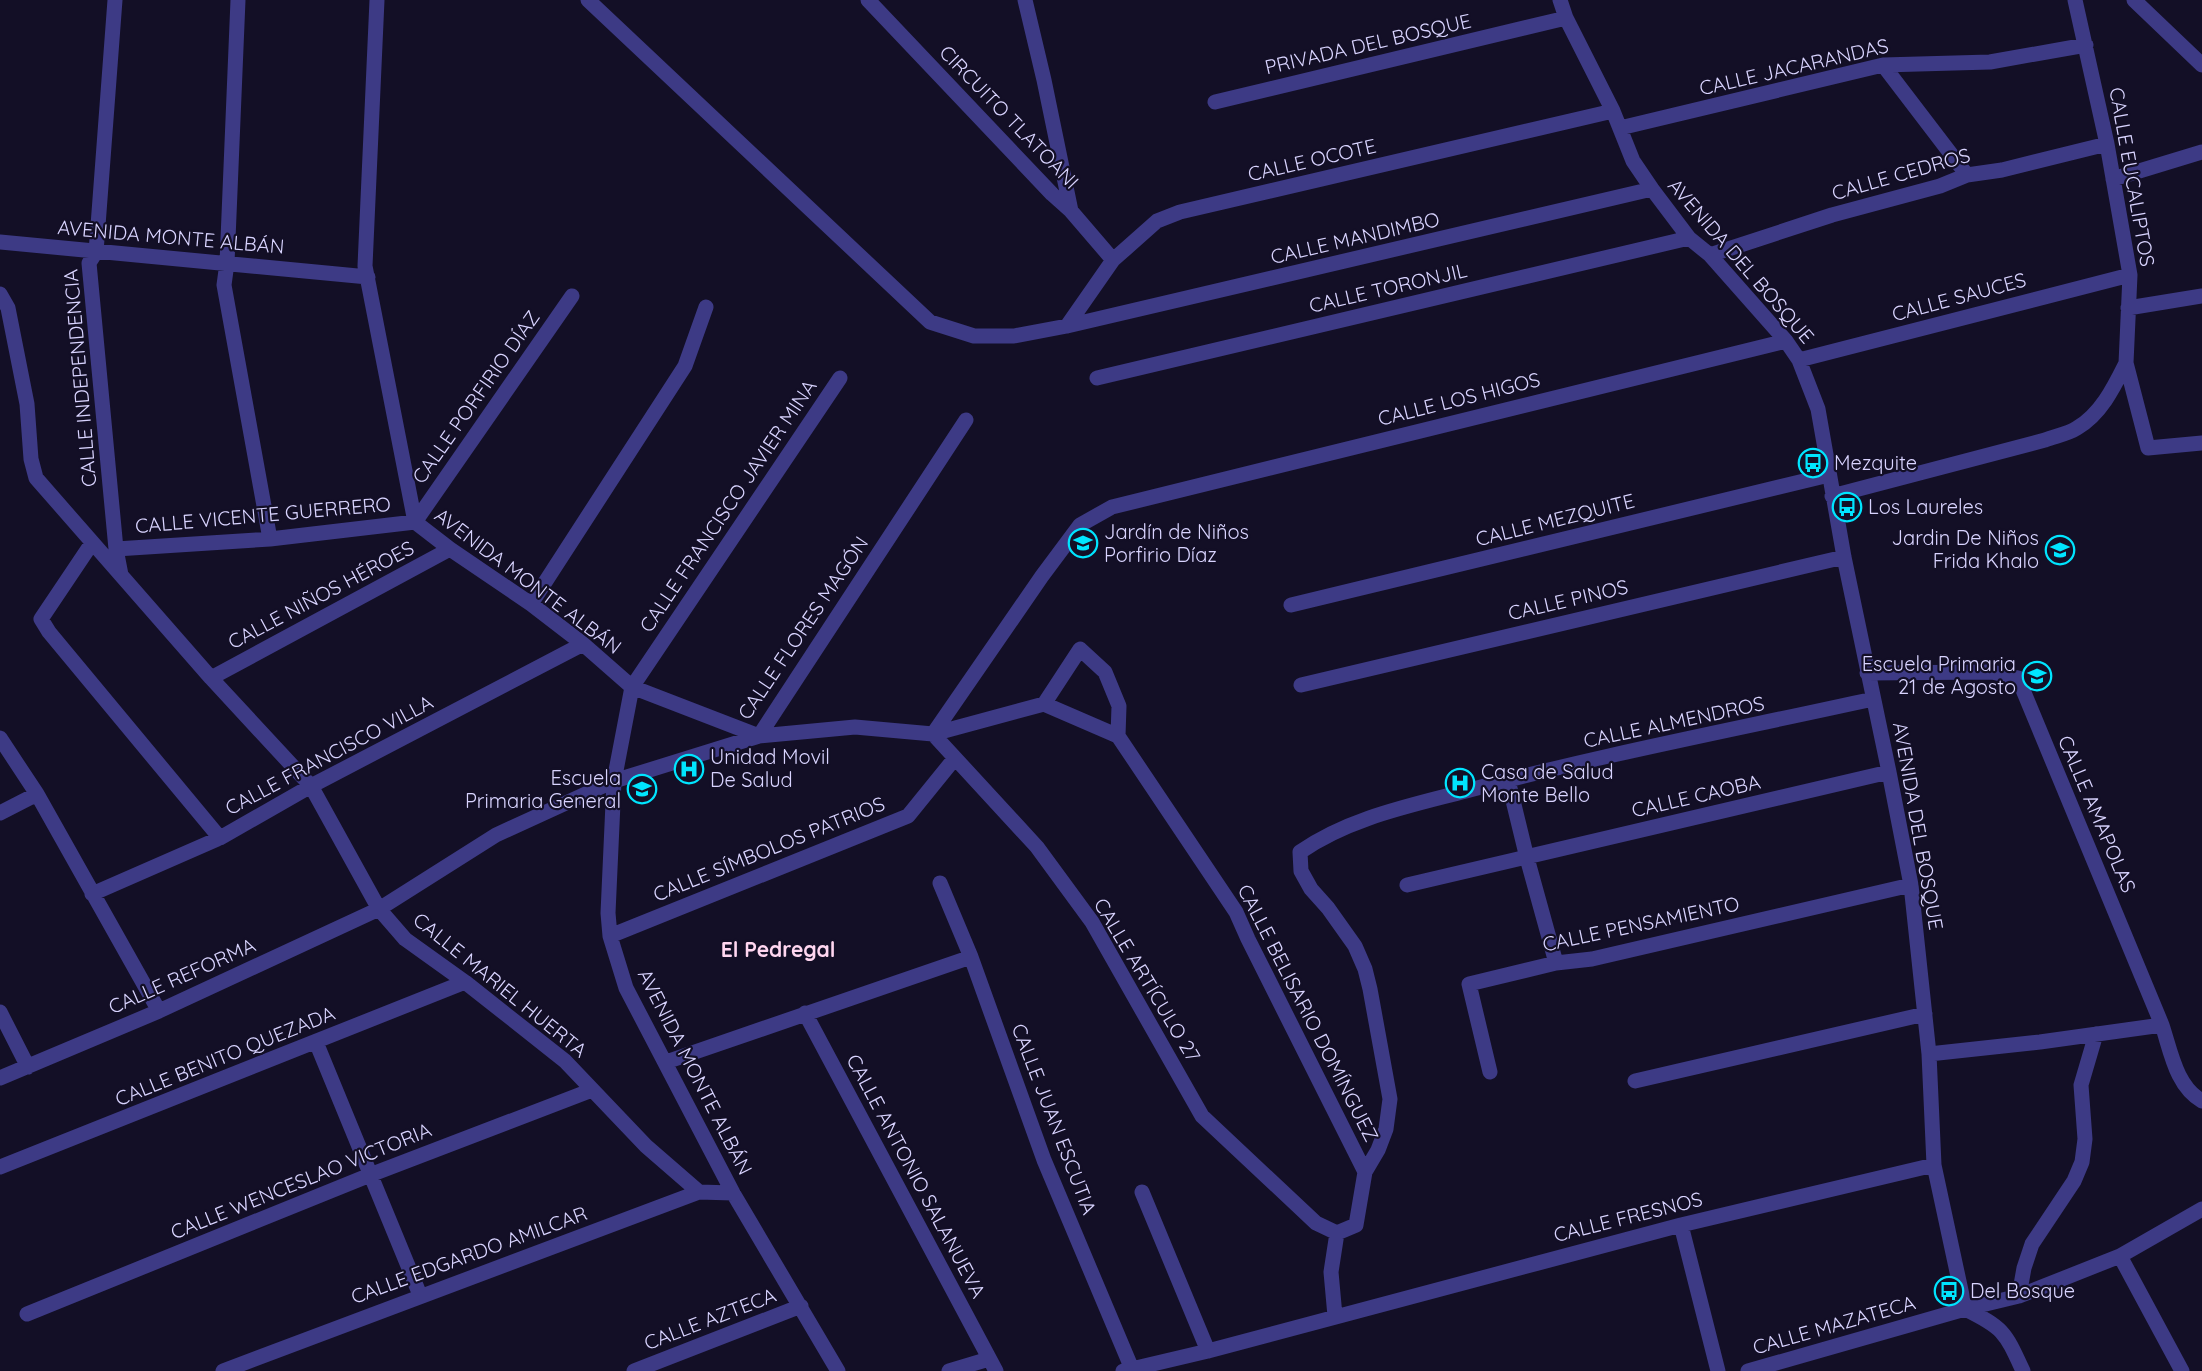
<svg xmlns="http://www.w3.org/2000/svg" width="2202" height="1371" viewBox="0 0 2202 1371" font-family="Quicksand,sans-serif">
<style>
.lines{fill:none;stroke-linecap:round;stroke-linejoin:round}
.street{stroke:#3d3a85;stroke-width:15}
.labels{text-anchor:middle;stroke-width:4.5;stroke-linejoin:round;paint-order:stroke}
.street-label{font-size:20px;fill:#d9d4ff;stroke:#130f26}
.poi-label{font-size:20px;fill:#d9d4ff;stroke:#130f26;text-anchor:start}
.neighbourhood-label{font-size:21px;font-weight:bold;fill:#ffd6f0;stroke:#130f26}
</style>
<rect width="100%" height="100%" fill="#130f26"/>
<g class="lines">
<path class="street" d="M 115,0 L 96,252 L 89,263 L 116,549 L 121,575
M 238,0 L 227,263 L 224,285 L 270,539
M 377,0 L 365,266 L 415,522 L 450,549 L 531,604 L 583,644 L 632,687 L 759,736 L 855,727 L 933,734 L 1044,704 L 1118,736 L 1236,912 L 1248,939 L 1365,1172 L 1356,1225 L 1337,1233
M 588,0 L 930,322 L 974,336 L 1014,336 L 1067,326 L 1652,189
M 868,0 L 1052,194 L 1071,211 L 1113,260
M 1025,0 L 1044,80 L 1071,211
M 1560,0 L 1566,18 L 1613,111 L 1633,161 L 1652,189 L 1689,238 L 1710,255 L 1786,341 L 1799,360 L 1818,409 L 1844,557 L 1889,772 L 1911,885 L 1929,1054 L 1934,1165 L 1965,1309
M 2075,0 L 2107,144 L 2130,275 L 2126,363 L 2148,448 L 2202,443
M 2134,0 L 2202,65
M 1883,65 L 1967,175
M 1215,102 L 1566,18
M 1620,128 L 1883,65 L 1990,62 L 2086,45
M 2113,179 L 2202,152
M 0,242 L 368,277
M 1710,255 L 1832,215 L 1940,186 L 1967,175 L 2002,170 L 2107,144
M 0,294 L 8,308 L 27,404 L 31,459 L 36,478 L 211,678 L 311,786 L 379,909 L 405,939 L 465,982 L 565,1061 L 646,1146 L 699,1192
M 2128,308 L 2202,296
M 1067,326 L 1113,260 L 1157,221 L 1180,212 L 1613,111
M 1799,360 L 2130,275
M 1097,378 L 1689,238
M 1832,496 L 2045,440 C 2055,436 2068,434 2077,428 C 2101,414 2114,387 2126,363
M 92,543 L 41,619 L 49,632 L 220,838
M 116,549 L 270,539 L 415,522 L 572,296
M 531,604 L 685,366 L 706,307
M 1291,605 L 1829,475
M 1867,673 L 1992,672 L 2018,678 L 2162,1025 C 2171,1052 2176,1086 2202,1101
M 211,678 L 450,549
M 1301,685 L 1844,557
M 1044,704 L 1080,649 L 1105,672 L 1119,706 L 1118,736
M 933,734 L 1042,576 L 1080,525 L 1112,507 L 1786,341
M 933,734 L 1037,847 L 1092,922 L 1202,1116 L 1316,1223 L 1337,1233
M 0,738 L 37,794 L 159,1011
M 1508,780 L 1527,858 L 1556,963
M 0,813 L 37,794
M 940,883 L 971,957 L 1044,1160 L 1132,1369
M 1407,885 L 1889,772
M 92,894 L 220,838 L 311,786 L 583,644
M 610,936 L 908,816 L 955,758
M 0,1012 L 28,1067
M 805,1013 L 996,1371
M 316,1042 L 420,1295
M 1929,1054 L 2040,1042 L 2162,1025
M 666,1062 L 971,957
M 1490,1072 L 1469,984 L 1556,963 L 1592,959 L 1911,885
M 0,1078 L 159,1011 L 379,909 L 496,835 L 614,781 L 759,736 L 966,420
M 1635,1081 L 1925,1014
M 0,1167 L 465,982
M 1365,1172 L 1378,1150 L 1386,1129 L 1390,1099 L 1370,989 L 1365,969 L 1355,946 L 1328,908 L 1311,889 L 1301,871 L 1300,852 C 1349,818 1409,806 1466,791 C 1600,755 1737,729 1873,699
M 1142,1192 L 1208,1351
M 1681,1225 L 1718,1371
M 2120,1256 L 2182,1371
M 2019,1296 L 2024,1268 L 2032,1244 L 2074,1181 L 2082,1162 L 2085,1139 L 2081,1085 L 2096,1034
M 1965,1309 C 2004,1328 2005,1332 2023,1371
M 27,1314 L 370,1175 L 592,1090
M 1335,1316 L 1331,1272 L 1337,1233
M 223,1371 L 699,1192 L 733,1193
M 634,1371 L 801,1306
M 838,1371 L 733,1193 L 626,988 L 610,936 L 608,913 L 614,781 L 632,687 L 840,378
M 949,1371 L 989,1359
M 1123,1371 L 1208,1351 L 1681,1225 L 1934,1165
M 1748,1371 L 1965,1309 L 2019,1296 L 2120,1256 L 2202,1209"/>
</g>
<defs>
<g id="bus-ring" transform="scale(1.5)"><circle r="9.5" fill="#130f26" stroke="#00e5ff" stroke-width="1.5"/><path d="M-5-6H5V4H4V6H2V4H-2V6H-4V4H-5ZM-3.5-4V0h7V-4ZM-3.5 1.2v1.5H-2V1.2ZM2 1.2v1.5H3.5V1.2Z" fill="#00e5ff"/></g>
<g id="school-ring" transform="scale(1.5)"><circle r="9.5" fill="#130f26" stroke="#00e5ff" stroke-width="1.5"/><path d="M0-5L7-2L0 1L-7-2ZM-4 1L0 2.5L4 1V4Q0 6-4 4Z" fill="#00e5ff"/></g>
<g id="hospital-ring" transform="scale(1.5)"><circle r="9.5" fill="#130f26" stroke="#00e5ff" stroke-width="1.5"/><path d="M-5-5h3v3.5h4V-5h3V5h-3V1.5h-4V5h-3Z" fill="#00e5ff"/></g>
</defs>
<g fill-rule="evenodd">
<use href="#bus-ring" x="1813" y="463"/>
<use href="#bus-ring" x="1847" y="507"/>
<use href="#school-ring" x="1083" y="543"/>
<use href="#school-ring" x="2060" y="550"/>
<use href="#school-ring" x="2037" y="676"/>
<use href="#hospital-ring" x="689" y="769"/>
<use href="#hospital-ring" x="1460" y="783"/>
<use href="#school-ring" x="642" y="789"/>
<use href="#bus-ring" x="1949" y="1291"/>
</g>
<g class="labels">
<g class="street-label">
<text transform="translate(1368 44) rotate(-13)" y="7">PRIVADA DEL BOSQUE</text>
<text transform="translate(1794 67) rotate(-13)" y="7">CALLE JACARANDAS</text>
<text transform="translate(1009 117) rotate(46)" y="7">CIRCUITO TLATOANI</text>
<text transform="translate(1312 160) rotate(-13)" y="7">CALLE OCOTE</text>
<text transform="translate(1901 174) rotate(-16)" y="7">CALLE CEDROS</text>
<text transform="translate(2132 177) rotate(80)" y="7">CALLE EUCALIPTOS</text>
<text transform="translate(171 237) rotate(5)" y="7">AVENIDA MONTE ALBÁN</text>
<text transform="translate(1355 238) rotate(-13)" y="7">CALLE MANDIMBO</text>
<text transform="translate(1741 261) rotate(49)" y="7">AVENIDA DEL BOSQUE</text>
<text transform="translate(1388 288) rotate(-13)" y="7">CALLE TORONJIL</text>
<text transform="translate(1959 297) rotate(-15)" y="7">CALLE SAUCES</text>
<text transform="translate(80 378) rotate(-95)" y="7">CALLE INDEPENDENCIA</text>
<text transform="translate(476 397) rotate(-55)" y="7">CALLE PORFIRIO DÍAZ</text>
<text transform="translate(1459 399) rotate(-14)" y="7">CALLE LOS HIGOS</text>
<text transform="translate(728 506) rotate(-56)" y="7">CALLE FRANCISCO JAVIER MINA</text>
<text transform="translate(263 515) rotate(-5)" y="7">CALLE VICENTE GUERRERO</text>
<text transform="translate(1555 520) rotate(-14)" y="7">CALLE MEZQUITE</text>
<text transform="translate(528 581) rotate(37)" y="7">AVENIDA MONTE ALBÁN</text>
<text transform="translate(321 595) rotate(-28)" y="7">CALLE NIÑOS HÉROES</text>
<text transform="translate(1568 600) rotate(-13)" y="7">CALLE PINOS</text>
<text transform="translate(803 628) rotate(-56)" y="7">CALLE FLORES MAGÓN</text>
<text transform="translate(1674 722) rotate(-12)" y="7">CALLE ALMENDROS</text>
<text transform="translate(329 755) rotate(-28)" y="7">CALLE FRANCISCO VILLA</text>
<text transform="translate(1696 796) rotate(-13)" y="7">CALLE CAOBA</text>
<text transform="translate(2097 814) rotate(67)" y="7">CALLE AMAPOLAS</text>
<text transform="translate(1918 826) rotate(80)" y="7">AVENIDA DEL BOSQUE</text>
<text transform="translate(769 849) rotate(-22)" y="7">CALLE SÍMBOLOS PATRIOS</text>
<text transform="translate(1641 924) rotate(-12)" y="7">CALLE PENSAMIENTO</text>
<text transform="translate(182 976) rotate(-24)" y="7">CALLE REFORMA</text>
<text transform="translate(1147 980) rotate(59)" y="7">CALLE ARTÍCULO 27</text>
<text transform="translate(500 985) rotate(39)" y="7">CALLE MARIEL HUERTA</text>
<text transform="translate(1308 1013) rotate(63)" y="7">CALLE BELISARIO DOMÍNGUEZ</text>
<text transform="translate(225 1056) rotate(-22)" y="7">CALLE BENITO QUEZADA</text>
<text transform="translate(695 1072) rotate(63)" y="7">AVENIDA MONTE ALBÁN</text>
<text transform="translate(1054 1119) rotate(69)" y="7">CALLE JUAN ESCUTIA</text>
<text transform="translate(916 1176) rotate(62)" y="7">CALLE ANTONIO SALANUEVA</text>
<text transform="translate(301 1181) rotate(-22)" y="7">CALLE WENCESLAO VICTORIA</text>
<text transform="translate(1628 1217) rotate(-14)" y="7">CALLE FRESNOS</text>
<text transform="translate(469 1255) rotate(-20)" y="7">CALLE EDGARDO AMILCAR</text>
<text transform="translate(710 1319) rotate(-21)" y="7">CALLE AZTECA</text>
<text transform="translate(1834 1325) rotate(-16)" y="7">CALLE MAZATECA</text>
</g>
<g class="poi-label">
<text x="1834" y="470">Mezquite</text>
<text x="1868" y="514">Los Laureles</text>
<text x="1104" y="539">Jardín de Niños<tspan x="1104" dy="23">Porfirio Díaz</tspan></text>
<text x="2039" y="545" text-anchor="end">Jardin De Niños<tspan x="2039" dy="23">Frida Khalo</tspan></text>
<text x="2016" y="671" text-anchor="end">Escuela Primaria<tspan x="2016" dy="23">21 de Agosto</tspan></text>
<text x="710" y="764">Unidad Movil<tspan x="710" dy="23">De Salud</tspan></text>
<text x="1481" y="779">Casa de Salud<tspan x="1481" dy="23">Monte Bello</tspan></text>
<text x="621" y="785" text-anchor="end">Escuela<tspan x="621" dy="23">Primaria General</tspan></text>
<text x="1970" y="1298">Del Bosque</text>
</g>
<g class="neighbourhood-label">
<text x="778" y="957">El Pedregal</text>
</g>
</g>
</svg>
